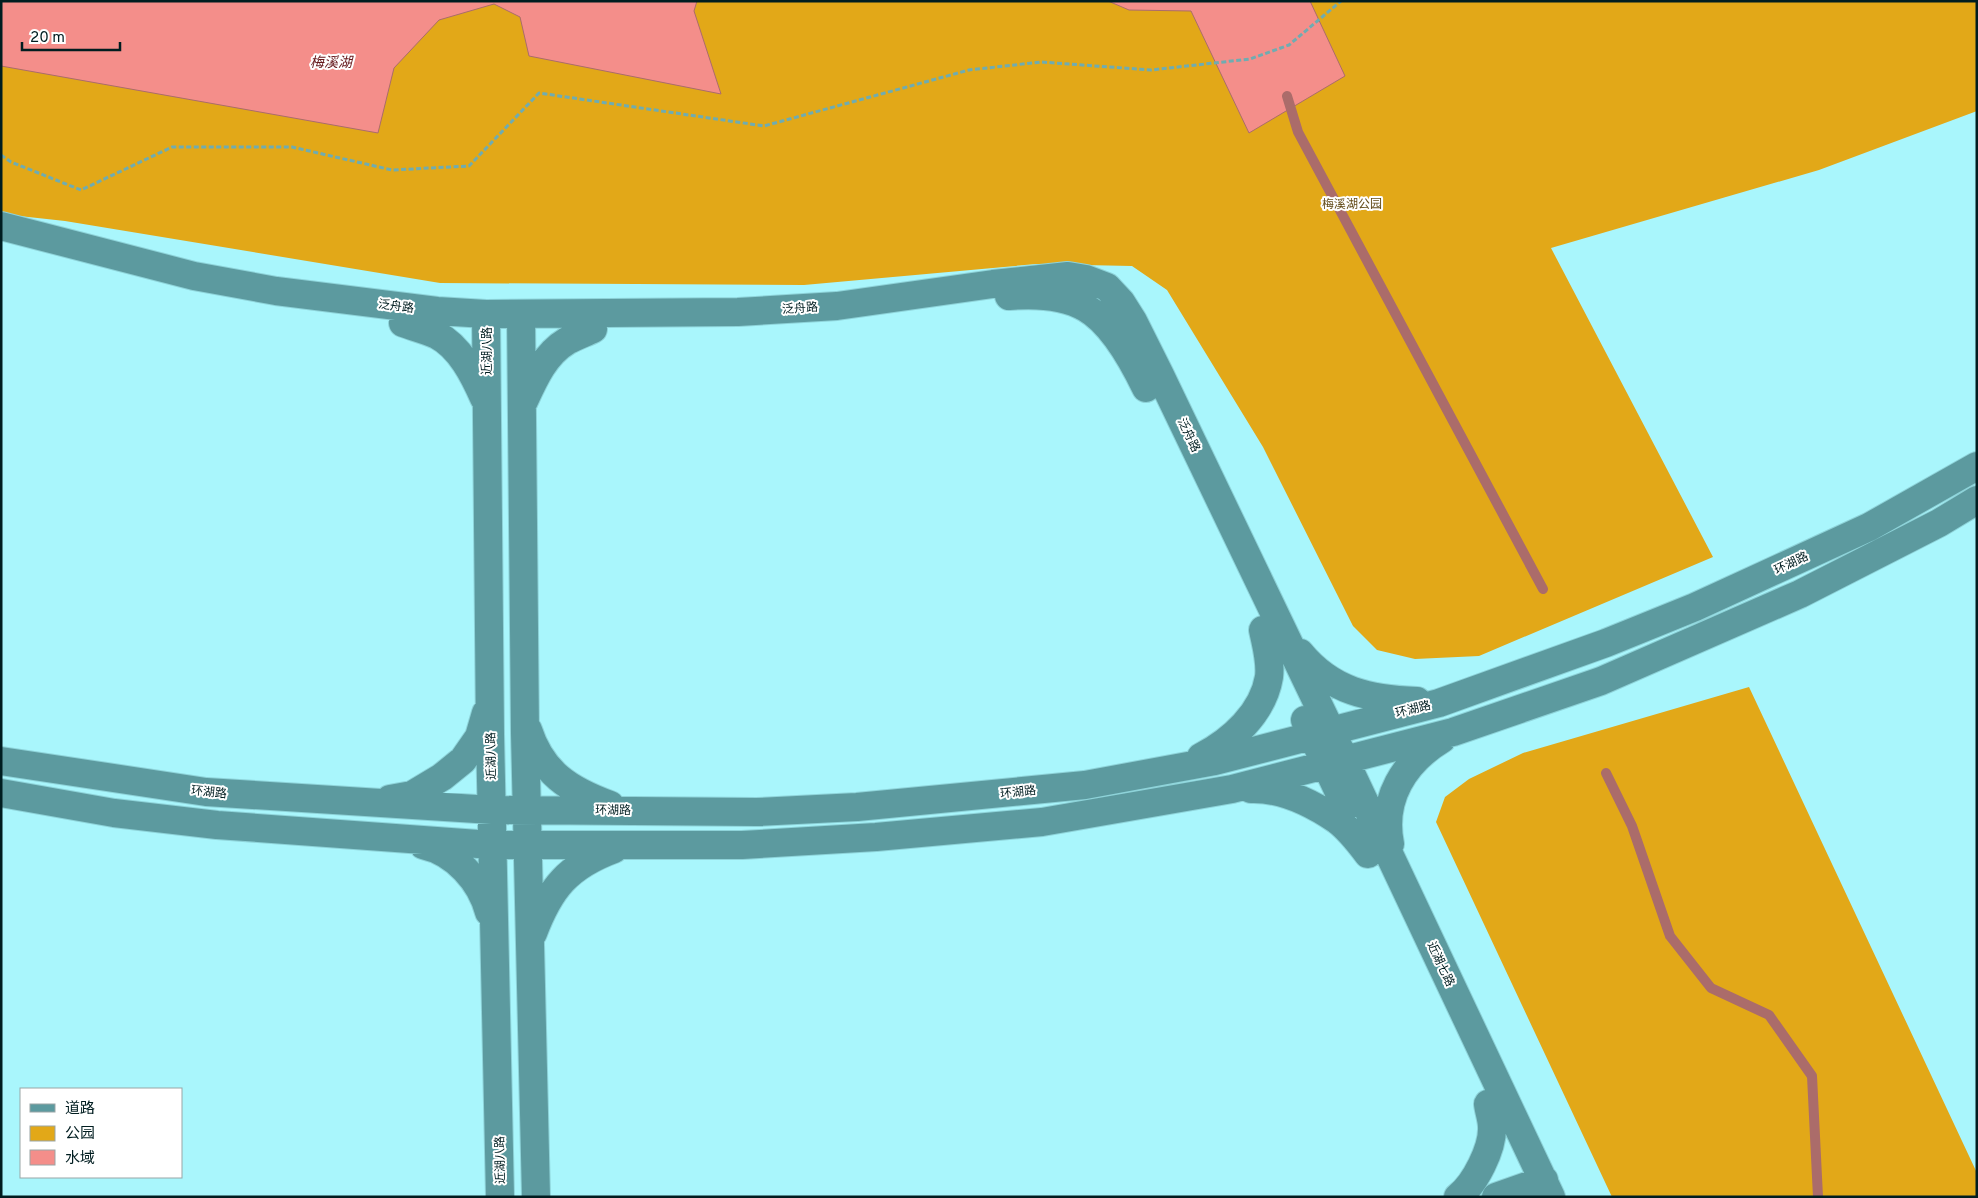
<svg xmlns="http://www.w3.org/2000/svg" width="1978" height="1198" viewBox="0 0 1978 1198" font-family="Overpass,'Noto Sans SC',sans-serif">
<style>
.green{fill:#e2a818}
.water{fill:#f48e8a;stroke:#ab6c6a}
.lines{fill:none;stroke-linecap:round;stroke-linejoin:round}
.stream{stroke:#ab6c6a;stroke-width:10}
.secondary-casing{stroke:#8ed3d9;stroke-width:30}
.path{stroke:#6facb1;stroke-width:3;stroke-dasharray:5 2.5;stroke-linecap:butt}
.secondary{stroke:#5c9a9f;stroke-width:28}
.labels{text-anchor:middle;stroke-width:4;stroke-linejoin:round;paint-order:stroke}
.park-label{font-size:12px;fill:#634b18;stroke:#fff}
.street-label{font-size:12px;fill:#001d20;stroke:#fff}
.water-label{font-size:14px;font-style:italic;fill:#64161a;stroke:#fff}
</style>
<rect width="100%" height="100%" fill="#a9f6fc"/>
<path class="green" d="M 1,1 L 1977,1 L 1977,111 L 1819,170 L 1551,248 L 1713,557 L 1479,656 L 1415,659 L 1377,650 L 1353,626 L 1263,447 L 1167,290 L 1132,266 L 1036,264 L 804,285 L 440,283 L 65,221 L 1,214 Z
M 1749,687 L 1977,1173 L 1977,1197 L 1612,1197 L 1436,822 L 1445,797 L 1469,779 L 1523,753 Z"/>
<path class="water" d="M 1,1 L 697,1 L 694,11 L 721,94 L 529,56 L 520,17 L 494,4 L 439,20 L 394,68 L 378,133 L 1,66 Z
M 1108,1 L 1310,1 L 1345,76 L 1249,133 L 1191,11 L 1129,10 Z"/>
<g class="lines">
<path class="stream" d="M 1287,96 L 1298,132 L 1543,589
M 1606,773 L 1632,826 L 1670,936 L 1711,988 L 1769,1015 L 1812,1076 L 1818,1197"/>
<g class="secondary-casing">
<path id="secondary" d="M 1,226 L 194,276 L 276,291 L 437,311 L 486,314 L 738,312 L 837,306 L 993,284 L 1068,276 L 1086,279 L 1107,287 L 1121,302 L 1133,321 L 1160,375 L 1331,731 L 1551,1197
M 1009,296 C 1034,294 1064,295 1086,308 C 1112,323 1133,361 1146,388
M 486,314 L 490,734 L 500,1197
M 521,315 L 525,733 L 536,1197
M 403,323 C 414,327 426,330 437,335 C 460,347 474,375 484,398
M 524,401 C 534,379 545,354 567,341 C 575,336 585,333 593,329
M 1300,653 C 1332,692 1370,699 1417,701
M 1305,720 L 1346,807
M 528,730 C 542,773 569,790 610,805
M 1201,757 C 1232,741 1263,713 1269,677 C 1271,661 1266,645 1263,630
M 1,761 L 206,792 L 492,810 L 757,812 L 857,807 L 1085,785 L 1215,761 L 1439,703 L 1606,643 L 1695,607 L 1869,527 L 1977,466
M 1251,789 C 1281,788 1312,803 1337,820 C 1349,829 1359,842 1368,854
M 1,793 L 114,813 L 217,825 L 492,845 L 742,845 L 876,837 L 1042,822 L 1232,789 L 1453,732 L 1601,681 L 1800,594 L 1939,523 L 1977,500
M 390,799 L 412,795 L 442,777 L 463,760 L 479,737 L 486,713
M 1390,844 C 1381,799 1404,762 1442,739
M 423,845 C 455,852 481,881 489,912
M 533,933 C 550,888 568,866 614,849
M 1458,1197 C 1475,1184 1493,1148 1492,1127 C 1492,1120 1489,1112 1488,1104
M 1496,1197 L 1544,1180"/>
</g>
<path class="path" d="M 1,155 L 11,162 L 81,190 L 172,147 L 292,147 L 392,170 L 469,166 L 539,93 L 764,126 L 969,70 L 1041,62 L 1151,70 L 1250,59 L 1289,45 L 1341,1"/>
<use href="#secondary" class="secondary"/>
</g>
<g class="labels">
<g class="park-label">
<text x="1352" y="208">梅溪湖公园</text>
</g>
<g class="street-label">
<text transform="translate(396 306) rotate(7)" y="4">泛舟路</text>
<text transform="translate(800 308) rotate(-4)" y="4">泛舟路</text>
<text transform="translate(487 351) rotate(-90)" y="4">近湖八路</text>
<text transform="translate(1189 435) rotate(64)" y="4">泛舟路</text>
<text transform="translate(1791 563) rotate(-25)" y="4">环湖路</text>
<text transform="translate(1413 709) rotate(-14)" y="4">环湖路</text>
<text transform="translate(491 756) rotate(-91)" y="4">近湖八路</text>
<text transform="translate(209 792) rotate(6)" y="4">环湖路</text>
<text transform="translate(1018 792) rotate(-6)" y="4">环湖路</text>
<text transform="translate(613 810) rotate(1)" y="4">环湖路</text>
<text transform="translate(1441 964) rotate(65)" y="4">近湖七路</text>
<text transform="translate(500 1160) rotate(-91)" y="4">近湖八路</text>
</g>
<g class="water-label">
<text x="331" y="67">梅溪湖</text>
</g>
</g>
<rect width="1978" height="1198" fill="none" stroke="#001d20" stroke-width="5"/>
<rect x="20" y="1088" width="162" height="90" fill="#ffffff" stroke="#99a5a6"/>
<rect x="30" y="1104" width="25" height="8" fill="#5c9a9f" stroke="#99a5a6"/>
<text x="65" y="1113" font-size="15" fill="#001d20">道路</text>
<rect x="30" y="1126" width="25" height="15" fill="#e2a818" stroke="#99a5a6"/>
<text x="65" y="1138" font-size="15" fill="#001d20">公园</text>
<rect x="30" y="1150" width="25" height="15" fill="#f48e8a" stroke="#99a5a6"/>
<text x="65" y="1163" font-size="15" fill="#001d20">水域</text>
<path d="M22 42v8h98v-8" fill="none" stroke="#001d20" stroke-width="2.5"/>
<text x="30" y="42" font-size="15" fill="#001d20" stroke="#ffffff" stroke-width="4" paint-order="stroke">20 m</text>
</svg>
